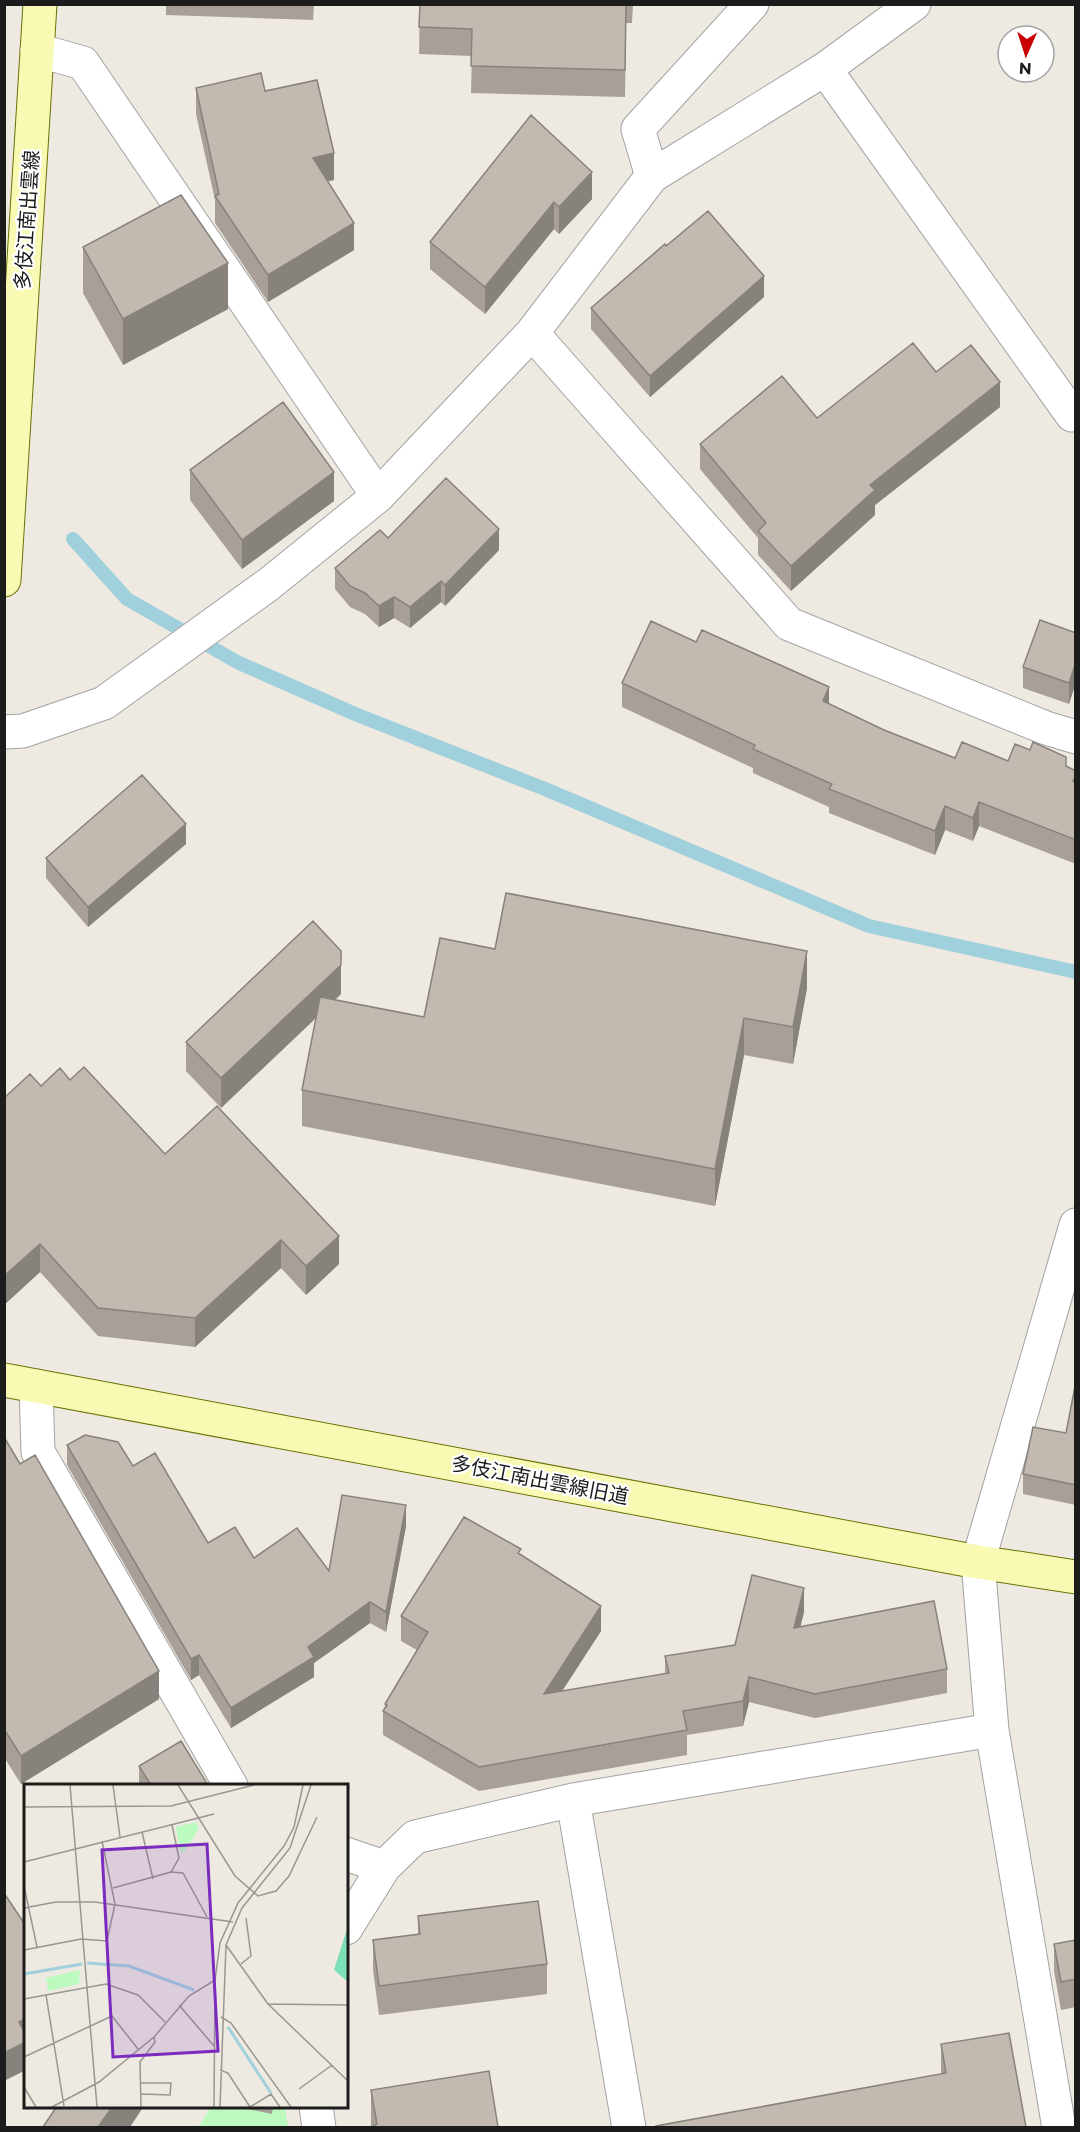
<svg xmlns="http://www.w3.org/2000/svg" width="1080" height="2132" viewBox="0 0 1080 2132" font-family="Montserrat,'Noto Sans JP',sans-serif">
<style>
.park{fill:#bcfac0}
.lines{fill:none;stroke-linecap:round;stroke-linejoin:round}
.stream{stroke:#a1d0dd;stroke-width:14}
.street-casing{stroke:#a3a3a3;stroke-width:35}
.secondary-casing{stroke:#697303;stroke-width:35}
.street{stroke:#fff;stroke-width:33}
.secondary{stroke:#f8fab3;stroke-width:33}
.wall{fill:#a79f98}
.shaded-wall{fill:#88827c}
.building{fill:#c2b9b1;stroke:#88827c;stroke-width:1.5}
.labels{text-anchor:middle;stroke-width:4.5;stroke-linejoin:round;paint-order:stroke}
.street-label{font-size:20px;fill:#1c1c1c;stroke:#fff}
.inset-river{fill:none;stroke:#a1d0dd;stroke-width:3}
.inset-road{fill:none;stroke:#9a9792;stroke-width:1.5}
.view{fill:#7b2cbf;fill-opacity:0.15;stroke:#7b2cbf;stroke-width:3}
.inset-edge{fill:none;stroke:#1c1c1c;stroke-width:3}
</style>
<rect width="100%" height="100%" fill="#eee9e1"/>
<path class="park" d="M 212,2106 L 285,2107 L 288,2127 L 197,2128 Z"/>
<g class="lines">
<path class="stream" d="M 73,539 L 127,599 L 237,662 L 355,714 L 545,789 L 869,926 L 1076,972"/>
<g class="street-casing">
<path id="street" d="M 37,50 L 83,63 L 378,496
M 825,69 L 1072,415 L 1076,413
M 652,176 L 638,129 L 752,4
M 532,333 L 789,624 L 1046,728 L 1076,737
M 4,732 L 23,731 L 104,703 L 269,584 L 378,496 L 532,333 L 652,176 L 825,69 L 914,4
M 36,1386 L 38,1452 L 231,1786
M 573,1800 L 629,2128
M 346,1854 L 384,1867
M 346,1928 L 384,1867 L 415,1837 L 573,1800 L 992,1730
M 316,2106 L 319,2128
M 1059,2128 L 992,1730 L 978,1562 L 1076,1225"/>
</g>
<g class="secondary-casing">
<path id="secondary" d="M 4,580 L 40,4
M 4,1380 L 978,1562 L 1076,1577"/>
</g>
<use href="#street" class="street"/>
<use href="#secondary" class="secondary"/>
</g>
<path class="wall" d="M 166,4 L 314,4 L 313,20 L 166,15 Z
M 420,4 L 633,4 L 632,23 L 626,23 L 625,97 L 471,93 L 472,56 L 419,54 Z
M 196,88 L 265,91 L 334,180 L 328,181 L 354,250 L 268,302 L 215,223 L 215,200 L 196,114 Z
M 531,115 L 592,199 L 559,234 L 554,229 L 485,314 L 430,269 L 430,242 Z
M 83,247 L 228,309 L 123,365 L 83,293 Z
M 764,297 L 650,397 L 591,329 L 591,308 Z
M 936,372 L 1000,407 L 875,505 L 875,515 L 791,591 L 758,555 L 758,538 L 700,469 L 700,444 L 817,418 Z
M 190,470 L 334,501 L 242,569 L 190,500 Z
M 388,538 L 499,550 L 445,606 L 441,602 L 410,628 L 394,618 L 379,627 L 365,614 L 350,607 L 335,589 L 335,568 Z
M 1076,633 L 1069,704 L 1023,688 L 1023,667 Z
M 622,683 L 829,703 L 884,730 L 955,758 L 1008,761 L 1066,767 L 1076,771 L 1076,864 L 979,826 L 973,841 L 945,830 L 935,855 L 829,813 L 829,807 L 753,773 L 753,768 L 622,707 Z
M 186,844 L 88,927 L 46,878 L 46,858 Z
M 495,949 L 807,988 L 793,1064 L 744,1055 L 715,1206 L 302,1126 L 302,1090 L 316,1018 L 221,1108 L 186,1071 L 186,1042 L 341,994 L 335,1000 L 424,1017 Z
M 41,1086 L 165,1154 L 339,1264 L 306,1295 L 281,1268 L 195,1347 L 98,1336 L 40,1272 L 4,1305 Z
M 1076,1381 L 1076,1505 L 1023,1494 L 1023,1474 L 1066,1433 Z
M 4,1437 L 159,1699 L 21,1784 L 4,1757 Z
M 67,1445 L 133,1466 L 208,1543 L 254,1558 L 329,1571 L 406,1526 L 386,1632 L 370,1623 L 314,1663 L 314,1677 L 231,1728 L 199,1675 L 191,1680 L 67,1465 Z
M 521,1555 L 601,1631 L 562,1691 L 665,1674 L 665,1656 L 735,1645 L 804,1612 L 800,1627 L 947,1669 L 947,1693 L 815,1718 L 749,1702 L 743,1726 L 687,1735 L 687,1755 L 479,1791 L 383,1735 L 383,1711 L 385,1707 L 385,1704 L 417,1650 L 401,1641 L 401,1616 Z
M 139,1766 L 208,1785 L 139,1785 Z
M 418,1916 L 547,1964 L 547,1994 L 379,2015 L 373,1970 L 373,1940 L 418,1935 Z
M 1076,1940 L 1076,2007 L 1061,2010 L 1054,1971 L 1054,1944 Z
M 941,2044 L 1026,2127 L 941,2073 Z
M 371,2090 L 498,2127 L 371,2127 Z
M 233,2106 L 273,2106 L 272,2114 Z"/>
<path class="shaded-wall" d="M 334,153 L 334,180 L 313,184 L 313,158 Z
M 592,172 L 592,199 L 559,234 L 559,207 Z
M 554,202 L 554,229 L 485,314 L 485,287 Z
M 354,223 L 354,250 L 268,302 L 268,275 Z
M 228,263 L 228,309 L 123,365 L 123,319 Z
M 764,276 L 764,297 L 650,397 L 650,376 Z
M 1000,382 L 1000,407 L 875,505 L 875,515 L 791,591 L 791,566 L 870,485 Z
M 334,472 L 334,501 L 242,569 L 242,540 Z
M 499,529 L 499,550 L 445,606 L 445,585 Z
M 441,581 L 441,602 L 410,628 L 410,607 Z
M 394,597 L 394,618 L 379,627 L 379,606 Z
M 1076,662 L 1076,683 L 1069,704 L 1069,683 Z
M 829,687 L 829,711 L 823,701 Z
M 979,802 L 979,826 L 973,841 L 973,818 Z
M 945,806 L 945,830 L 935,855 L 935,831 Z
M 186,824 L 186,844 L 88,927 L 88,907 Z
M 807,951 L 807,988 L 793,1064 L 793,1027 Z
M 341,965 L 341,994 L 221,1108 L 221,1078 Z
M 744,1018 L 744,1055 L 715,1206 L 715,1169 Z
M 339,1236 L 339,1264 L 306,1295 L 306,1266 Z
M 281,1240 L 281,1268 L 195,1347 L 195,1318 Z
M 40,1244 L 40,1272 L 4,1305 L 4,1276 Z
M 406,1505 L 406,1526 L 386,1632 L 386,1612 Z
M 804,1588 L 804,1612 L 794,1653 L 794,1628 Z
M 370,1602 L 370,1623 L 314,1663 L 314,1677 L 231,1728 L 231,1708 L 308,1647 Z
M 601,1606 L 601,1631 L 544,1719 L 544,1694 Z
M 199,1655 L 199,1675 L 191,1680 L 191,1659 Z
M 159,1671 L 159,1699 L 21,1784 L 21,1756 Z
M 749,1677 L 749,1702 L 743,1726 L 743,1701 Z
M 26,2018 L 26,2070 L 4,2081 L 4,2053 L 19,2022 Z
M 113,2106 L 144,2106 L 130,2127 L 98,2127 Z"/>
<path class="building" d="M 420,4 L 626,4 L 625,70 L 471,66 L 472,29 L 419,27 Z
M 261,73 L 265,91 L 317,80 L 334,153 L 313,158 L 354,223 L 268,275 L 215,196 L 219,194 L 196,88 Z
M 531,115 L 592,172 L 559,207 L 554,202 L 485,287 L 430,242 Z
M 181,195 L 228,263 L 123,319 L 83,247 Z
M 708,211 L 764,276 L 650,376 L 591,308 L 665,244 L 666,246 Z
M 913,343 L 936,372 L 971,345 L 1000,382 L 870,485 L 875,490 L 791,566 L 758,531 L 766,523 L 700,444 L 782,376 L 817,418 Z
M 283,402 L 334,472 L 242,540 L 190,470 Z
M 446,478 L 499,529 L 445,585 L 441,581 L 410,607 L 394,597 L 379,606 L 365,593 L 350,586 L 335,568 L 380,530 L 388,538 Z
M 1040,620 L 1076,633 L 1076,662 L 1069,683 L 1023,667 Z
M 651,621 L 696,642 L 702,630 L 829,687 L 823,701 L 884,730 L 955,758 L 962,742 L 1008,761 L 1015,744 L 1030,750 L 1033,742 L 1066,757 L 1066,766 L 1076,771 L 1076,775 L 1073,781 L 1076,782 L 1076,840 L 979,802 L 973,818 L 945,806 L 935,831 L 829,789 L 832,784 L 753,749 L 755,745 L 622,683 Z
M 142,775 L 186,824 L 88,907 L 46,858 Z
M 506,893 L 807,951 L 793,1027 L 744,1018 L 715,1169 L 302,1090 L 320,997 L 424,1017 L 440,938 L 495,949 Z
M 313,921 L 341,951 L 341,965 L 221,1078 L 186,1042 Z
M 84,1067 L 165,1154 L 217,1106 L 339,1236 L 306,1266 L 281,1240 L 195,1318 L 98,1308 L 40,1244 L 4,1276 L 4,1098 L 30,1074 L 41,1086 L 60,1068 L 70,1080 Z
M 1076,1381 L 1076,1485 L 1023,1474 L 1033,1427 L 1066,1433 Z
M 85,1435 L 118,1442 L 133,1466 L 155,1453 L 208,1543 L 235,1527 L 254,1558 L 297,1528 L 329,1571 L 342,1495 L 406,1505 L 386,1612 L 370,1602 L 308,1647 L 314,1657 L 231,1708 L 199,1655 L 191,1659 L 67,1445 Z
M 4,1437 L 20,1464 L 35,1455 L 159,1671 L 21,1756 L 4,1729 Z
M 464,1517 L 521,1549 L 518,1553 L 601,1606 L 544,1694 L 669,1673 L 665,1656 L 735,1645 L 752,1575 L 804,1588 L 794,1628 L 934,1601 L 947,1669 L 815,1694 L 749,1677 L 743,1701 L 683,1711 L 687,1730 L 479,1767 L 383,1711 L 387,1705 L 385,1704 L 428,1632 L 401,1616 Z
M 181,1741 L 208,1785 L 151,1785 L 139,1766 Z
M 4,1893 L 26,1926 L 26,2018 L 19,2022 L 26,2035 L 26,2042 L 4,2053 Z
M 538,1901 L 547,1964 L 379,1986 L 373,1940 L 420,1934 L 418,1916 Z
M 1076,1940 L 1076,1979 L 1061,1982 L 1054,1944 Z
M 1009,2033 L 1026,2127 L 656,2127 L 656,2126 L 946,2073 L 941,2044 Z
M 489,2071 L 498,2127 L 374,2127 L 374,2125 L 377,2124 L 371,2090 Z
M 57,2106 L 113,2106 L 98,2127 L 43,2127 Z"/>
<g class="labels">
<g class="street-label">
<text transform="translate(27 220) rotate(-86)" y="7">多伎江南出雲線</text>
<text transform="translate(540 1480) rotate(11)" y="7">多伎江南出雲線旧道</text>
</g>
</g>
<g transform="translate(24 1784)">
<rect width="324" height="324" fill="#eee9e1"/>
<path d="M 172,38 L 175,45 L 160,68 L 156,67 L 152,43 ZM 56,186 L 55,200 L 24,207 L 22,194 Z" fill="#bcfac0"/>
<path d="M 322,148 L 324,148 L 324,198 L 310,186 Z" fill="#7ddfb8"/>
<path class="inset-river" d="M 63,179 L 105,182 L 170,206M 0,190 L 58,180M 204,243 L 247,309"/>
<path class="inset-road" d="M 46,1 L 73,323M 89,1 L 96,53M 154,1 L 211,92 L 234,112 L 252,107 L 265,92 L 293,33M 0,23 L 147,22 L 230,1M 118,48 L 129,95M 0,78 L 190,30M 147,88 L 159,89 L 183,133M 0,102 L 13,163M 89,104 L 147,88 L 155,74 L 148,41M 0,124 L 32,118 L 71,118 L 209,138M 202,161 L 244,220 L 324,297M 0,166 L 57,155 L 83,157 L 91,120 L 78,57M 217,180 L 227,172 L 222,134M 22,211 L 40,322M 0,215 L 82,200 L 114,211 L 141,238M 244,220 L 324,221M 155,221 L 190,262M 197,233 L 207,239 L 267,323M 0,273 L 88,232 L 114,265M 196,286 L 204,289 L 226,323M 116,299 L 147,299 L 146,311 L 117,310M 0,303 L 12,323M 275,305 L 308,281M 28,323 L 75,298 L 130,253 L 165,212 L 191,196M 117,323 L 116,278 L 131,258 L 130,253M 190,323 L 191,196 L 196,159 L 214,119 L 260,62 L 270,43 L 279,1M 196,323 L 202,161 L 218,124 L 266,64 L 287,1M 226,323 L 247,310 L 256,323"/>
<path class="view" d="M 183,60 L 194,267 L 89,273 L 78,66 Z"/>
<rect width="324" height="324" class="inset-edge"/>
</g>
<rect width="1080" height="2132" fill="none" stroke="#1c1c1c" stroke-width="12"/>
<g transform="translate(1026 54) rotate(183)"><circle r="28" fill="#ffffff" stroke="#a4a4a4" stroke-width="1.5"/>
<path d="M0-4.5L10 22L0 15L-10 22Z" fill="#c80003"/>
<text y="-9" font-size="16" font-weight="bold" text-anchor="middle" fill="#1c1c1c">N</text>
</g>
</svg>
